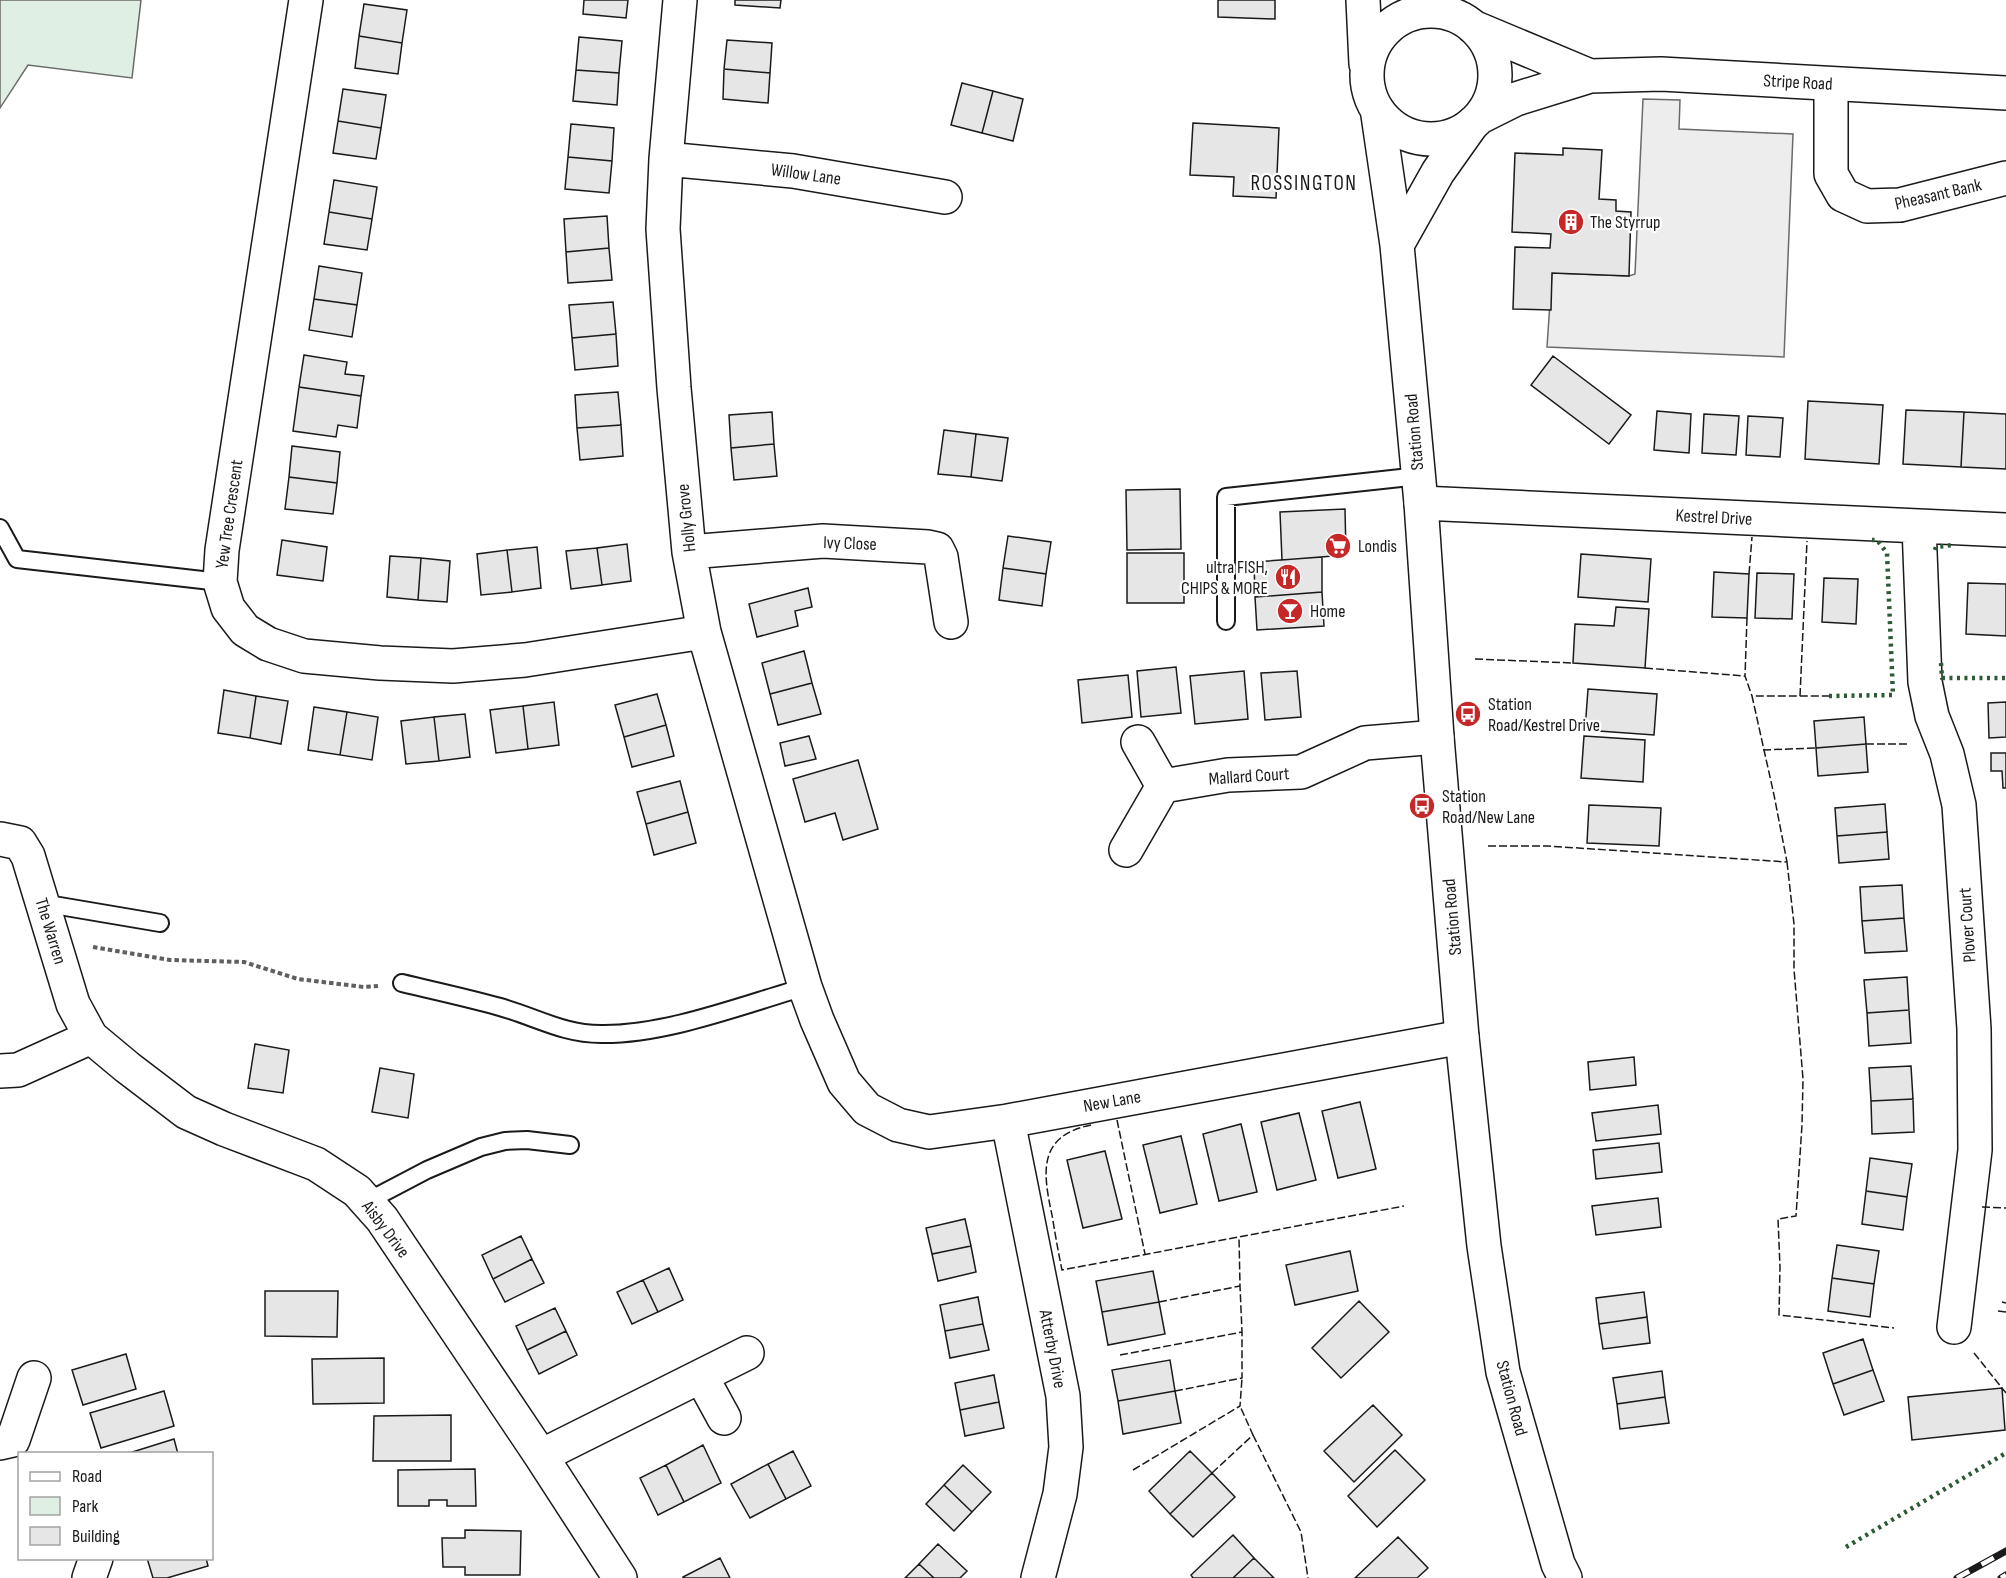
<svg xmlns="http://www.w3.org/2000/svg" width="2006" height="1578" viewBox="0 0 2006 1578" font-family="'Sofia Sans Condensed',sans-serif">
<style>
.green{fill:#e0efe3;stroke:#6a6a6a;stroke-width:1.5}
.parking{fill:#ededed;stroke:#6a6a6a;stroke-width:1.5}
.building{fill:#e6e6e6;stroke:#1a1a1a;stroke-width:1.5}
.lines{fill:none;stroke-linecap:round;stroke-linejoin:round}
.service-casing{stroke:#1a1a1a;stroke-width:20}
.minor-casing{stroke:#1a1a1a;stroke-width:36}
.tertiary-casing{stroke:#1a1a1a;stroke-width:36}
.secondary-casing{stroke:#1a1a1a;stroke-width:36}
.path{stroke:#5f5f5f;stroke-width:4;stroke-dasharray:4.5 3;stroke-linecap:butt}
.service{stroke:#fff;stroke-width:16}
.minor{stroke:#fff;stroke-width:33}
.tertiary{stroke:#fff;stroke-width:33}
.secondary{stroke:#fff;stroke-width:33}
.rail-casing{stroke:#1a1a1a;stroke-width:7}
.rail{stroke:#fff;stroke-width:4.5;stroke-dasharray:14;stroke-linecap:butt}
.hedge{stroke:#2b5a34;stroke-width:4.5;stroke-dasharray:3 4.5;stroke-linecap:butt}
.fence{stroke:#1a1a1a;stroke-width:1.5;stroke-dasharray:8 3;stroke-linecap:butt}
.labels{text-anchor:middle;stroke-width:4.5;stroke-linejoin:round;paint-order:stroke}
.street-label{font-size:18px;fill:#1a1a1a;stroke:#fff}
.poi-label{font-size:18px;fill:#1a1a1a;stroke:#fff;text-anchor:start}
.quarter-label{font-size:21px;letter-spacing:1.5px;fill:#1a1a1a;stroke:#fff}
</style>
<rect width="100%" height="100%" fill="#fff"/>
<path class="green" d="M 0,0 L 141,0 L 132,78 L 28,65 L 0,108 Z"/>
<path class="parking" d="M 1643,99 L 1680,100 L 1679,129 L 1793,134 L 1784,357 L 1547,347 L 1552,273 L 1629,276 L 1635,274 Z"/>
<path class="building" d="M 584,0 L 628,0 L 626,18 L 583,14 Z
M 735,0 L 781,0 L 780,8 L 735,5 Z
M 1218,0 L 1275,0 L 1275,19 L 1218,17 Z
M 364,4 L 407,10 L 402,43 L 359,36 Z
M 359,36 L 402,43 L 398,74 L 355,68 Z
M 579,37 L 622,41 L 619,73 L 576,70 Z
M 727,40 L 772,43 L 770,73 L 724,69 Z
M 724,69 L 770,73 L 768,103 L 723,99 Z
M 576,70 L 619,73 L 617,105 L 573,101 Z
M 962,83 L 993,91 L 982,133 L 951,125 Z
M 343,89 L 386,95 L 381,128 L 338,121 Z
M 993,91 L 1023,99 L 1013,141 L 982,133 Z
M 338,121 L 381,128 L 376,159 L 333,153 Z
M 1193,123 L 1279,128 L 1276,198 L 1233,196 L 1234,177 L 1190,175 Z
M 571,124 L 614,128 L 612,161 L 568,157 Z
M 1563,148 L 1602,150 L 1599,199 L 1616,200 L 1616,211 L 1631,212 L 1629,276 L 1552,273 L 1551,310 L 1513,309 L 1515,247 L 1550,248 L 1551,234 L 1512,232 L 1515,153 L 1563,155 Z
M 568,157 L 612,161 L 609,193 L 565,189 Z
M 334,180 L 377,187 L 372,219 L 329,212 Z
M 329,212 L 372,219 L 367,250 L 324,244 Z
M 607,216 L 609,248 L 566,252 L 564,219 Z
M 609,248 L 612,280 L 568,283 L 566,252 Z
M 319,266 L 362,273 L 357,305 L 314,299 Z
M 314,299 L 357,305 L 352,337 L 309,330 Z
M 613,302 L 616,334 L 572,338 L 569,305 Z
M 616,334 L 618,366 L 575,370 L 572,338 Z
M 304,355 L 347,362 L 345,374 L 364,376 L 361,396 L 299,387 Z
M 1553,356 L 1631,415 L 1609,444 L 1531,385 Z
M 299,387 L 361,396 L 357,428 L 338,425 L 336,437 L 293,431 Z
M 618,392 L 621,425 L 577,428 L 575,395 Z
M 1808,401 L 1883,405 L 1879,464 L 1805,459 Z
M 1906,410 L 1964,412 L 1961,467 L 1903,464 Z
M 1657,411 L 1691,414 L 1689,453 L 1654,450 Z
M 772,412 L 774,444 L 731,448 L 729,415 Z
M 1964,412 L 2006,414 L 2006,469 L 1961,467 Z
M 1704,414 L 1739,416 L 1736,455 L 1702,453 Z
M 1748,416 L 1783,418 L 1780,457 L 1746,455 Z
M 621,425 L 623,456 L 580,460 L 577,428 Z
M 944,430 L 976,434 L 971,477 L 938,474 Z
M 976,434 L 1008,438 L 1002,481 L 971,477 Z
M 774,444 L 777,476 L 734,480 L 731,448 Z
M 292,446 L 340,452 L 337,483 L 289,477 Z
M 289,477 L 337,483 L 333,514 L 285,509 Z
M 1180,489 L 1181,549 L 1127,550 L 1126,490 Z
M 1345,509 L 1346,555 L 1282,560 L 1280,512 Z
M 1008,536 L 1051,542 L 1046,574 L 1003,568 Z
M 282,540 L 327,547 L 323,581 L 277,575 Z
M 627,544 L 631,581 L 602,585 L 597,548 Z
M 537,547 L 541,588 L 512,592 L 507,550 Z
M 597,548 L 602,585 L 571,589 L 566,551 Z
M 507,550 L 512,592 L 481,595 L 477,554 Z
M 1127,553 L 1184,553 L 1184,603 L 1127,603 Z
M 1581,554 L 1651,559 L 1648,602 L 1578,597 Z
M 390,556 L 421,558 L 418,600 L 387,597 Z
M 1322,557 L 1322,592 L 1255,597 L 1254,562 Z
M 421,558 L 450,561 L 447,602 L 418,600 Z
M 1003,568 L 1046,574 L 1042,606 L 999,600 Z
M 1714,572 L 1749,574 L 1747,618 L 1712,617 Z
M 1757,573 L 1794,574 L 1792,619 L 1755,618 Z
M 1824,578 L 1858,579 L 1856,624 L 1822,622 Z
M 1968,583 L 2006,584 L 2006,636 L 1966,634 Z
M 808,588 L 812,607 L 795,611 L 798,626 L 757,637 L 749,604 Z
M 1322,592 L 1324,626 L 1257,630 L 1255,597 Z
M 1616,607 L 1649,609 L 1645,668 L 1573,663 L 1575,624 L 1614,626 Z
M 804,651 L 812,683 L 770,694 L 762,663 Z
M 1176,667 L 1181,713 L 1141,717 L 1137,671 Z
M 1244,671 L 1248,719 L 1195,724 L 1190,676 Z
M 1297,671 L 1301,717 L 1265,720 L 1261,673 Z
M 1128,675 L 1132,717 L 1082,723 L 1078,680 Z
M 812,683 L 821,714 L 778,725 L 770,694 Z
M 1588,689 L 1657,694 L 1654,735 L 1585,730 Z
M 224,690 L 256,696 L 250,738 L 218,733 Z
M 657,694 L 666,725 L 624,737 L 615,705 Z
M 256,696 L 288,701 L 281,744 L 250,738 Z
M 554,702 L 559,745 L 528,749 L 523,706 Z
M 2006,702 L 2006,737 L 1989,738 L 1988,703 Z
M 523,706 L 528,749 L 496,753 L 490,710 Z
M 314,707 L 347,712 L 340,755 L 308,750 Z
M 347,712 L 378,717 L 372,760 L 340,755 Z
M 465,714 L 470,757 L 439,761 L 434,717 Z
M 434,717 L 439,761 L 406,764 L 401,721 Z
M 1864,717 L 1866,744 L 1816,748 L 1814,721 Z
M 666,725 L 674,756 L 632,767 L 624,737 Z
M 809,736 L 816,759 L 785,766 L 780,743 Z
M 1584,736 L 1645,740 L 1643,782 L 1581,778 Z
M 1866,744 L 1868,772 L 1818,776 L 1816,748 Z
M 1991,753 L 2006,753 L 2006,788 L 2003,788 L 2002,771 L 1991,771 Z
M 858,760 L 878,829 L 843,840 L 835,813 L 805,822 L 793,779 Z
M 680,781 L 688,812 L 646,824 L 637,792 Z
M 1885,804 L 1887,832 L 1837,836 L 1835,808 Z
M 1589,805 L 1661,808 L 1659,846 L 1587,843 Z
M 688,812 L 696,843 L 654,855 L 646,824 Z
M 1887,832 L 1889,859 L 1839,863 L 1837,836 Z
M 1902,885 L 1904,918 L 1862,921 L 1860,887 Z
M 1904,918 L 1907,951 L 1865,953 L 1862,921 Z
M 1907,977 L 1909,1010 L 1867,1013 L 1864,980 Z
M 1909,1010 L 1911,1043 L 1869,1046 L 1867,1013 Z
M 255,1044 L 289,1050 L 283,1093 L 248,1088 Z
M 1634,1057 L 1636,1085 L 1590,1090 L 1588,1062 Z
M 1911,1066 L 1913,1099 L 1871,1101 L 1869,1068 Z
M 380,1068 L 414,1074 L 408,1118 L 372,1112 Z
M 1913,1099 L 1914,1132 L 1872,1134 L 1871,1101 Z
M 1360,1102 L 1376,1169 L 1338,1178 L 1322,1111 Z
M 1658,1105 L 1661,1134 L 1596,1141 L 1592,1113 Z
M 1299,1113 L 1316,1180 L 1277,1190 L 1261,1122 Z
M 1241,1124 L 1257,1192 L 1219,1201 L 1203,1134 Z
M 1181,1136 L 1197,1204 L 1160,1213 L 1143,1145 Z
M 1659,1143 L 1662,1172 L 1596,1179 L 1593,1150 Z
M 1105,1151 L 1122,1219 L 1083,1228 L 1067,1160 Z
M 1870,1158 L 1912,1164 L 1907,1197 L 1866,1191 Z
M 1866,1191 L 1907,1197 L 1903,1230 L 1862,1224 Z
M 1658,1198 L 1661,1227 L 1596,1235 L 1592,1206 Z
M 965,1219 L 971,1246 L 932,1254 L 926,1228 Z
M 521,1236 L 532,1259 L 493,1279 L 482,1255 Z
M 1837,1245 L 1879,1251 L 1874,1284 L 1832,1278 Z
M 971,1246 L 976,1272 L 938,1281 L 932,1254 Z
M 1350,1251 L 1358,1291 L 1295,1305 L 1286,1265 Z
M 532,1259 L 544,1283 L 505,1302 L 493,1279 Z
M 669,1268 L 683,1300 L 658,1312 L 643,1280 Z
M 1153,1271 L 1159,1302 L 1102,1312 L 1096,1281 Z
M 1832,1278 L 1874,1284 L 1870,1317 L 1828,1311 Z
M 643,1280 L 658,1312 L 632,1324 L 617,1292 Z
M 265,1291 L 338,1291 L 337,1337 L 265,1336 Z
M 1644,1292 L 1647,1317 L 1599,1324 L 1596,1298 Z
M 978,1297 L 983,1324 L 945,1331 L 940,1305 Z
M 1359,1301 L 1389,1332 L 1341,1378 L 1312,1348 Z
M 1159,1302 L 1165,1334 L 1108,1345 L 1102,1312 Z
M 555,1308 L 566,1331 L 527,1350 L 516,1326 Z
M 1647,1317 L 1650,1343 L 1603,1349 L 1599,1324 Z
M 983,1324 L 989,1350 L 950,1358 L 945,1331 Z
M 566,1331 L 577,1355 L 539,1374 L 527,1350 Z
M 1863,1339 L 1873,1370 L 1833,1384 L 1823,1353 Z
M 126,1354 L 136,1389 L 83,1405 L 72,1370 Z
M 384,1358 L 384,1403 L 313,1404 L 312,1359 Z
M 1170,1360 L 1175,1391 L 1118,1401 L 1112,1370 Z
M 1873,1370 L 1884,1401 L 1844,1415 L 1833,1384 Z
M 1662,1371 L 1665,1397 L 1617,1404 L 1613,1378 Z
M 994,1375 L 999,1402 L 960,1410 L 955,1383 Z
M 2002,1388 L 2005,1430 L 1912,1440 L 1908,1397 Z
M 164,1391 L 174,1426 L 101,1448 L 90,1413 Z
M 1175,1391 L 1181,1423 L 1123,1434 L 1118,1401 Z
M 1665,1397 L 1669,1423 L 1620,1429 L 1617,1404 Z
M 999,1402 L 1004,1428 L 965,1436 L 960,1410 Z
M 1373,1405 L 1402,1435 L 1354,1482 L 1324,1451 Z
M 451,1415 L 451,1461 L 373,1461 L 374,1416 Z
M 174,1439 L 178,1454 L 126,1454 Z
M 703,1445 L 721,1483 L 684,1502 L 666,1465 Z
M 1395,1450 L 1425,1480 L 1377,1527 L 1348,1496 Z
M 793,1451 L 811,1486 L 786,1499 L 768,1464 Z
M 1190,1451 L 1212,1473 L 1170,1514 L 1149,1491 Z
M 768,1464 L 786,1499 L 750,1518 L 731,1484 Z
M 666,1465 L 684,1502 L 658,1515 L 640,1478 Z
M 963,1465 L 991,1492 L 972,1512 L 944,1485 Z
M 475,1469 L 476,1506 L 447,1506 L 447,1500 L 429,1500 L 429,1506 L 398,1506 L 398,1470 Z
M 1212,1473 L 1235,1497 L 1193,1537 L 1170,1514 Z
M 944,1485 L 972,1512 L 954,1531 L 926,1504 Z
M 465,1530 L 521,1531 L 520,1575 L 465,1575 L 465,1567 L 443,1567 L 442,1538 L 465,1538 Z
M 1233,1535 L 1254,1558 L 1233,1578 L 1193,1578 L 1191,1575 Z
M 1398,1537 L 1428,1568 L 1417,1578 L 1355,1578 Z
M 938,1544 L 967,1571 L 960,1578 L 934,1578 L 919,1564 Z
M 147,1558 L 206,1558 L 208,1566 L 167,1578 L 153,1578 Z
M 720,1558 L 730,1578 L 683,1578 L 683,1577 Z
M 1254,1558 L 1274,1578 L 1233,1578 Z
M 919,1564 L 934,1578 L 905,1578 Z"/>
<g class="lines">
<g class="service-casing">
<path id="service" d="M 0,528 L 17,559 L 220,582
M 1226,621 L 1226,497 L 1419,476
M 42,903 L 160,923
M 402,983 C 435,991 468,998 500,1007 C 536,1017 563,1034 601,1034 C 666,1035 742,1005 805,987
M 366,1202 L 427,1170 L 481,1147 L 505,1141 L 527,1140 L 570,1145"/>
</g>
<g class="minor-casing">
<path id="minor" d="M 306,0 L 222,550 L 220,582 L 228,608 L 245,630 L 268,644 L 304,656 L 380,663 L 453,666 L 525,660 L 704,632
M 680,0 L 666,159 L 663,229 L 674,388 L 689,552 L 704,632 L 805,987 L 817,1020 L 844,1082 L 867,1109 L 898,1125 L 929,1132 L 1008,1121 L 1462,1037
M 1831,84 L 1831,174 L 1843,195 L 1867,206 L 1900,205 L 2006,178
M 666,159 L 793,171 L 945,197
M 1421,503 L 2006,530
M 1919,526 L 1925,682 L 1932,716 L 1947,754 L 1959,805 L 1974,1029 L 1975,1150 L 1954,1327
M 689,552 L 823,541 L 928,547 L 937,549 L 941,557 L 951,622
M 1138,742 L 1163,786 L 1228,775 L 1301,772 L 1365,743 L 1437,737
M 0,839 L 20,843 L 28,856 L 73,1004 L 91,1037
M 1126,850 L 1163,786
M 0,1071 L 18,1070 L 91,1037 L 127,1067 L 186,1112 L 224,1129 L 316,1164 L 357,1191 L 382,1219 L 541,1456 L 620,1578
M 1008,1121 L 1063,1396 L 1066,1447 L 1060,1494 L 1038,1578
M 701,1376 L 724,1418
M 0,1443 L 13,1440 L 34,1378
M 541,1456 L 747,1353
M 89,1578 L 96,1558"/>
</g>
<g class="tertiary-casing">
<path id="tertiary" d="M 1378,115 L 1397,245 L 1421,503 L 1437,737 L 1462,1037 L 1484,1246 L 1503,1372 L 1558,1564 L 1565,1578
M 1397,245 L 1438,172 L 1472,124"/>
</g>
<g class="secondary-casing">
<path id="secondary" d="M 1363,0 L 1366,64
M1367 75a64 64 0 1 1 128 0a64 64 0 1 1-128 0Z
M 1473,27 L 1590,76
M 1480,117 L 1516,99 L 1590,76 L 1661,74 L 2006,93"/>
</g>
<path class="path" d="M 93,947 L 170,960 L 244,962 L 298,979 L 364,987 L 378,986"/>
<use href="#service" class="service"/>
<use href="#minor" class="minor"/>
<use href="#tertiary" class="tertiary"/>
<use href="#secondary" class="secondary"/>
<g class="rail-casing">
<path id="rail" d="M 1957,1578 L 2006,1551
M 2001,1578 L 2006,1575"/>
</g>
<use href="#rail" class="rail"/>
<path class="hedge" d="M 1935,550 L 1936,547 L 1953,545
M 1941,663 L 1942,678 L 2006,678
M 1829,696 L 1893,695 L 1887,553 L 1877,540 L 1872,540
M 1846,1547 L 2006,1453"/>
<path class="fence" d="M 1749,574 L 1752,537
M 1747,618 L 1745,676 L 1752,696
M 1475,659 L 1573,663
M 1645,668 L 1745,676
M 1800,696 L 1807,541
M 1866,744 L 1910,744
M 1763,750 L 1816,748
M 1488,846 L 1548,846 L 1787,862 L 1774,795 L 1752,696 L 1829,696
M 1787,862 L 1794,924 L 1794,969 L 1803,1079 L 1802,1125 L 1796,1216 L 1778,1219 L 1780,1267 L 1779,1315 L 1894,1328
M 1117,1120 L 1145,1254
M 1091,1125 C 1037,1136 1043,1173 1052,1215 C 1055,1233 1058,1251 1062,1270 L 1404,1206
M 1982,1207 L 2006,1208
M 1159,1302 L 1240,1286 L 1239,1237
M 2002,1302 L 2006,1303
M 1998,1311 L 2006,1312
M 1974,1353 L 2006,1393
M 1120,1355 L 1242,1332 L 1240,1286
M 1175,1391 L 1242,1378 L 1242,1332
M 1253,1435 L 1301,1532 L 1308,1578
M 1133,1470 L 1240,1406 L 1242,1378
M 1212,1473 L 1253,1435 L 1240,1406"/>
</g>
<defs>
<g id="building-disc" transform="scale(1.35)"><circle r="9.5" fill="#c62828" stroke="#fff"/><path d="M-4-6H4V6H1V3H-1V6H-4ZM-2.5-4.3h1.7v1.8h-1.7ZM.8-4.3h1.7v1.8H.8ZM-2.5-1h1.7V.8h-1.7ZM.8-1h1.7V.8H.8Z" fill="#fff"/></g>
<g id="supermarket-disc" transform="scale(1.35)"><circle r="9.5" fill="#c62828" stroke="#fff"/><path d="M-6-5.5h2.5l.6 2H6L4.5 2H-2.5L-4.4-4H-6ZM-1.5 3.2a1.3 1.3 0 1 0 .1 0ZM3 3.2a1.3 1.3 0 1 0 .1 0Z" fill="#fff"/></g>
<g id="restaurant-disc" transform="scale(1.35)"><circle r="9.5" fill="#c62828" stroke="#fff"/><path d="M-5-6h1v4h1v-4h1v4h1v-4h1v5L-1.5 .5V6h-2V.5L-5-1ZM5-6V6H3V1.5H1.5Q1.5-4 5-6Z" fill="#fff"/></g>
<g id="bar-disc" transform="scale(1.35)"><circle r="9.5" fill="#c62828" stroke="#fff"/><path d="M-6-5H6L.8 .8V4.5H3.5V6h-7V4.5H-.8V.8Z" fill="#fff"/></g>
<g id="bus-disc" transform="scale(1.35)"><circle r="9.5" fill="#c62828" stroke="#fff"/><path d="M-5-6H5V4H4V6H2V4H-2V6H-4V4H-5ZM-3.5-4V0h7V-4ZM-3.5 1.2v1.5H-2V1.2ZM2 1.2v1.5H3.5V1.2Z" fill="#fff"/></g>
</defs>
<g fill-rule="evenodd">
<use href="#building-disc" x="1571" y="222"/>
<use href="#supermarket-disc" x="1338" y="546"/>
<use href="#restaurant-disc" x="1288" y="577"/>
<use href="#bar-disc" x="1290" y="611"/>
<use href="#bus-disc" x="1468" y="714"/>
<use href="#bus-disc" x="1422" y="806"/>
</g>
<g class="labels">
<g class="street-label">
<text transform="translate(1798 82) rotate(3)" y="6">Stripe Road</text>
<text transform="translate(806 174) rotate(8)" y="6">Willow Lane</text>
<text transform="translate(1938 194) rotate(-13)" y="6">Pheasant Bank</text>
<text transform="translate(1414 432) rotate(-95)" y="6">Station Road</text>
<text transform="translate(229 514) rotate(-82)" y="6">Yew Tree Crescent</text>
<text transform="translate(1714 517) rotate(3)" y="6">Kestrel Drive</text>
<text transform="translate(686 518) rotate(-96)" y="6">Holly Grove</text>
<text transform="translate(850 543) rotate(2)" y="6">Ivy Close</text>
<text transform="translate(1249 776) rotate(-4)" y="6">Mallard Court</text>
<text transform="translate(1452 917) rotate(-95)" y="6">Station Road</text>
<text transform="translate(1967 925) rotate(-94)" y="6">Plover Court</text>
<text transform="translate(51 931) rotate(73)" y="6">The Warren</text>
<text transform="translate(1112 1101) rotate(-10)" y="6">New Lane</text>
<text transform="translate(386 1229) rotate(53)" y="6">Aisby Drive</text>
<text transform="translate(1053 1349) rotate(79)" y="6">Atterby Drive</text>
<text transform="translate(1512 1398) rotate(75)" y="6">Station Road</text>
</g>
<g class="poi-label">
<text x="1590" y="228">The Styrrup</text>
<text x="1358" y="552">Londis</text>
<text x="1268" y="573" text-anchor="end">ultra FISH,<tspan x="1268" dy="21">CHIPS &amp; MORE</tspan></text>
<text x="1310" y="617">Home</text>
<text x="1488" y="710">Station<tspan x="1488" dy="21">Road/Kestrel Drive</tspan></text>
<text x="1442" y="802">Station<tspan x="1442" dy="21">Road/New Lane</tspan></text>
</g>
<g class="quarter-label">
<text x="1304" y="190">ROSSINGTON</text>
</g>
</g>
<rect x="18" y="1452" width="195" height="108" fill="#ffffff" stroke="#a3a3a3" stroke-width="1.5"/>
<rect x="30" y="1472" width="30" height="9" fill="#ffffff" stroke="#a3a3a3" stroke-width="1.5"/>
<text x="72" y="1482" font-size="18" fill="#1a1a1a">Road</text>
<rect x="30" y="1497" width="30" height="18" fill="#e0efe3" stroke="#a3a3a3" stroke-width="1.5"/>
<text x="72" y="1512" font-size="18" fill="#1a1a1a">Park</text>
<rect x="30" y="1527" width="30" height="18" fill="#e6e6e6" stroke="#a3a3a3" stroke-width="1.5"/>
<text x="72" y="1542" font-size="18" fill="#1a1a1a">Building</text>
</svg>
